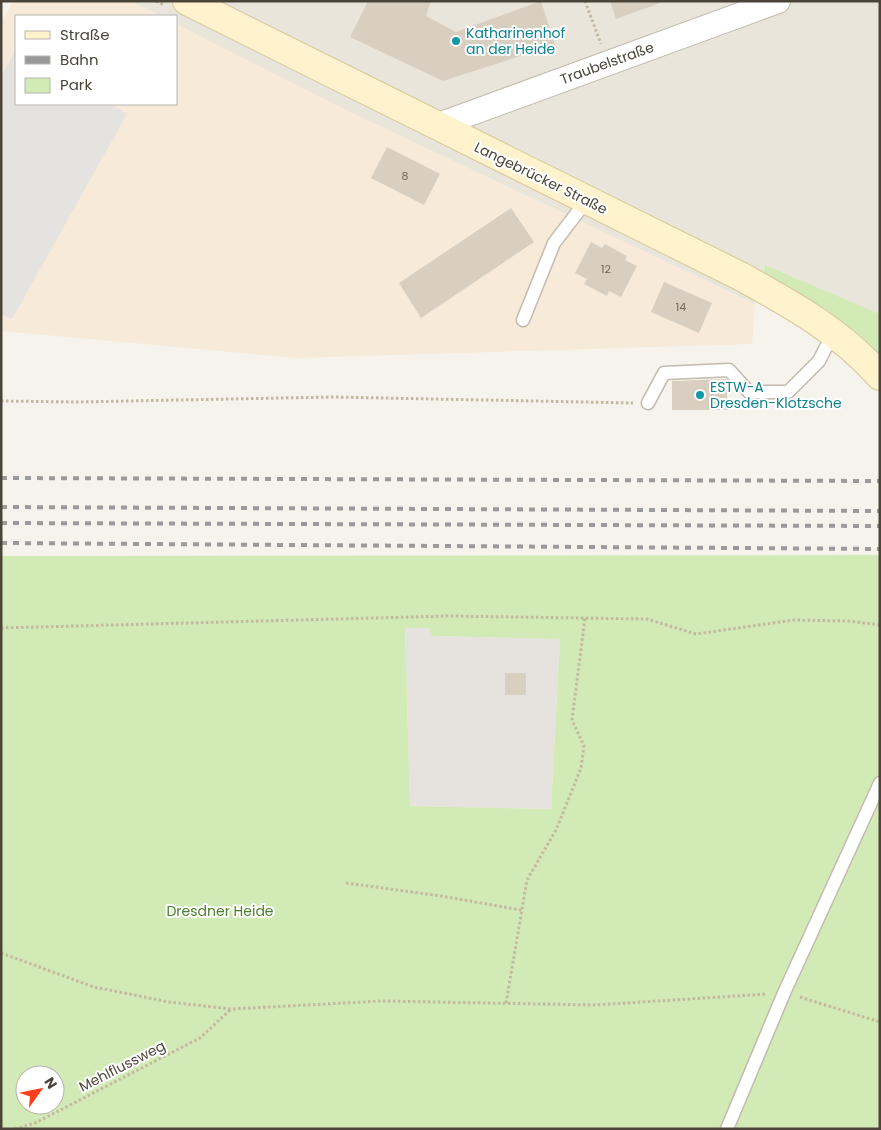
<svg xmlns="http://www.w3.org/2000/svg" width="881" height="1130" viewBox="0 0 881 1130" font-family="Poppins,sans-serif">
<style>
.residential{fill:#eae5da}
.commercial{fill:#f7ead8}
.industrial{fill:#e6e2dd}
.green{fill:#d2eab5;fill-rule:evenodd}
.parking{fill:#e5e3e0}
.building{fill:#d8cfc1}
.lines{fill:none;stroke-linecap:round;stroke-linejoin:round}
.service-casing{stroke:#c2bbae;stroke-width:15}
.minor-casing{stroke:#c2bbae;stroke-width:26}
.secondary-casing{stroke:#d6c79b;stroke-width:30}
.path{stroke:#c4b79f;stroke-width:3;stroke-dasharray:2.5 2.5;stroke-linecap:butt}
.service{stroke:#fff;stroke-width:12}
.minor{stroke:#fff;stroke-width:24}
.secondary{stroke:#fff3cd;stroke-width:28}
.rail{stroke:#9a9a9a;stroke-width:4;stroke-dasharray:6 6;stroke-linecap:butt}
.culture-dot{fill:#0f9aa8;stroke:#fff;stroke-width:2}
.labels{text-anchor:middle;stroke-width:4;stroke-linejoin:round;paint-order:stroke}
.number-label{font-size:11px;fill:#6e675b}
.culture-label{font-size:14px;fill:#0d838f;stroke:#fff;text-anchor:start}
.street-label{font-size:14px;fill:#4b4439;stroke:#fff}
.park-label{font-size:14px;fill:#4a7f2a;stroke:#fff}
</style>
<rect width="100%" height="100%" fill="#f6f3ec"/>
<path class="residential" d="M 130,1 L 880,1 L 880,314 L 765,265 L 761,285 L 755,304 L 354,114 L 238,56 L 176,24 L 176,16 L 161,16 Z"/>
<path class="commercial" d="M 14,1 L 130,1 L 161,16 L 16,16 L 16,104 L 176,104 L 176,24 L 354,114 L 755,304 L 752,344 L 296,358 L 1,331 L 1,22 Z"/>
<path class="industrial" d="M 405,628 L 430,628 L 431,636 L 560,639 L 551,809 L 410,806 Z"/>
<path class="green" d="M 765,265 L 880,314 L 880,370 L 761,285 Z
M 880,555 L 880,1129 L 1,1129 L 1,556 ZM 405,628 L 430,628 L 431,636 L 560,639 L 551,809 L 410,806 ZM 25,1075 L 55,1075 L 55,1105 L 25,1105 Z"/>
<path class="parking" d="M 16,49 L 16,104 L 111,104 L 127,114 L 12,319 L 1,314 L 1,77 Z"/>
<path class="building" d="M 368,1 L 431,1 L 426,16 L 456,32 L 541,1 L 555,45 L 443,81 L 350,37 Z
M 610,1 L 660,1 L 660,3 L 616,19 Z
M 387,147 L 440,174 L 424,205 L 371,178 Z
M 511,208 L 534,242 L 421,318 L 399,283 Z
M 591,242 L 602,248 L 605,244 L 627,256 L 625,260 L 637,266 L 621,297 L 609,291 L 607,296 L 584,284 L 587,279 L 575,273 Z
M 664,282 L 712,303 L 699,333 L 651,312 Z
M 726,379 L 728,410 L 672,410 L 672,381 Z
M 505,673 L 526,673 L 526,695 L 505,695 Z"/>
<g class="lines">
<g class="service-casing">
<path id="service" d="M 523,320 L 554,243 L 587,200
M 648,403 L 664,373 L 729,370 L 749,392 L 788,392 L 819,361 L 826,347 L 838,336
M 727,1129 L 784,993 L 880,783"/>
</g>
<g class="minor-casing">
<path id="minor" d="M 436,126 L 778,1"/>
</g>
<g class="secondary-casing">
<path id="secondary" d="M 187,1 L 742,277 C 794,306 840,331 880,376"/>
</g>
<path class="path" d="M 156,1 L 164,5
M 585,1 L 601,44
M 1,401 L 77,402 L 333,397 L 633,403
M 1,628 L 448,616 L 647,619 L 696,634 L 794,620 L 848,621 L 880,625
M 346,883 L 441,896 L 521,910
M 1,953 L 94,987 L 169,1002 L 231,1009 L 382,1001 L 595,1005 L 767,994
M 800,997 L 880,1022
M 506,1003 L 527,880 L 556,830 L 581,768 L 584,746 L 572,720 L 585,618
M 15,1129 L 35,1123 L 200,1038 L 230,1010"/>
<use href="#service" class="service"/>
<use href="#minor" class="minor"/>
<use href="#secondary" class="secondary"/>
<path class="rail" d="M 1,478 L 880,481
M 1,507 L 880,511
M 1,523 L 880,526
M 1,543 L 880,549"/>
</g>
<g class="culture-dot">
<circle cx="456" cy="41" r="5"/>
<circle cx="700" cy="395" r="5"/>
</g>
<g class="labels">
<g class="number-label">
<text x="405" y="180">8</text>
<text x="606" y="273">12</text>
<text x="681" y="311">14</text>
</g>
<g class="culture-label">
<text x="466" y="38">Katharinenhof<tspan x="466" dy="16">an der Heide</tspan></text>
<text x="710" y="392">ESTW-A<tspan x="710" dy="16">Dresden-Klotzsche</tspan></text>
</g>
<g class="street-label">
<text transform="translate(607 63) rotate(-20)" y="5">Traubelstraße</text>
<text transform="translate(541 178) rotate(26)" y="5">Langebrücker Straße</text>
<text transform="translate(122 1066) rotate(-27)" y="5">Mehlflussweg</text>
</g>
<g class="park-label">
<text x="220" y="916">Dresdner Heide</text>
</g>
</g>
<rect width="881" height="1130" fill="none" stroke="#4b4439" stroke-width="5"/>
<rect x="15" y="15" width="162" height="90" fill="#ffffff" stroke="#b7b4b0"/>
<rect x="25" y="31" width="25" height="8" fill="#fff3cd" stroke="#b7b4b0"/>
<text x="60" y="40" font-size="15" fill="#4b4439">Straße</text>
<rect x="25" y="56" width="25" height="8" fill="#9a9a9a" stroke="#b7b4b0"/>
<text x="60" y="65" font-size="15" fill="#4b4439">Bahn</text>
<rect x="25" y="78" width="25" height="15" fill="#d2eab5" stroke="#b7b4b0"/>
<text x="60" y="90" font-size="15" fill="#4b4439">Park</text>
<g transform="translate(40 1090) rotate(57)"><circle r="24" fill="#ffffff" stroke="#b7b4b0"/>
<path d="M0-4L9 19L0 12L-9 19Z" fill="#fc3f1d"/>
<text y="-8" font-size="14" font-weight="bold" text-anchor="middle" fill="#4b4439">N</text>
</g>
</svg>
